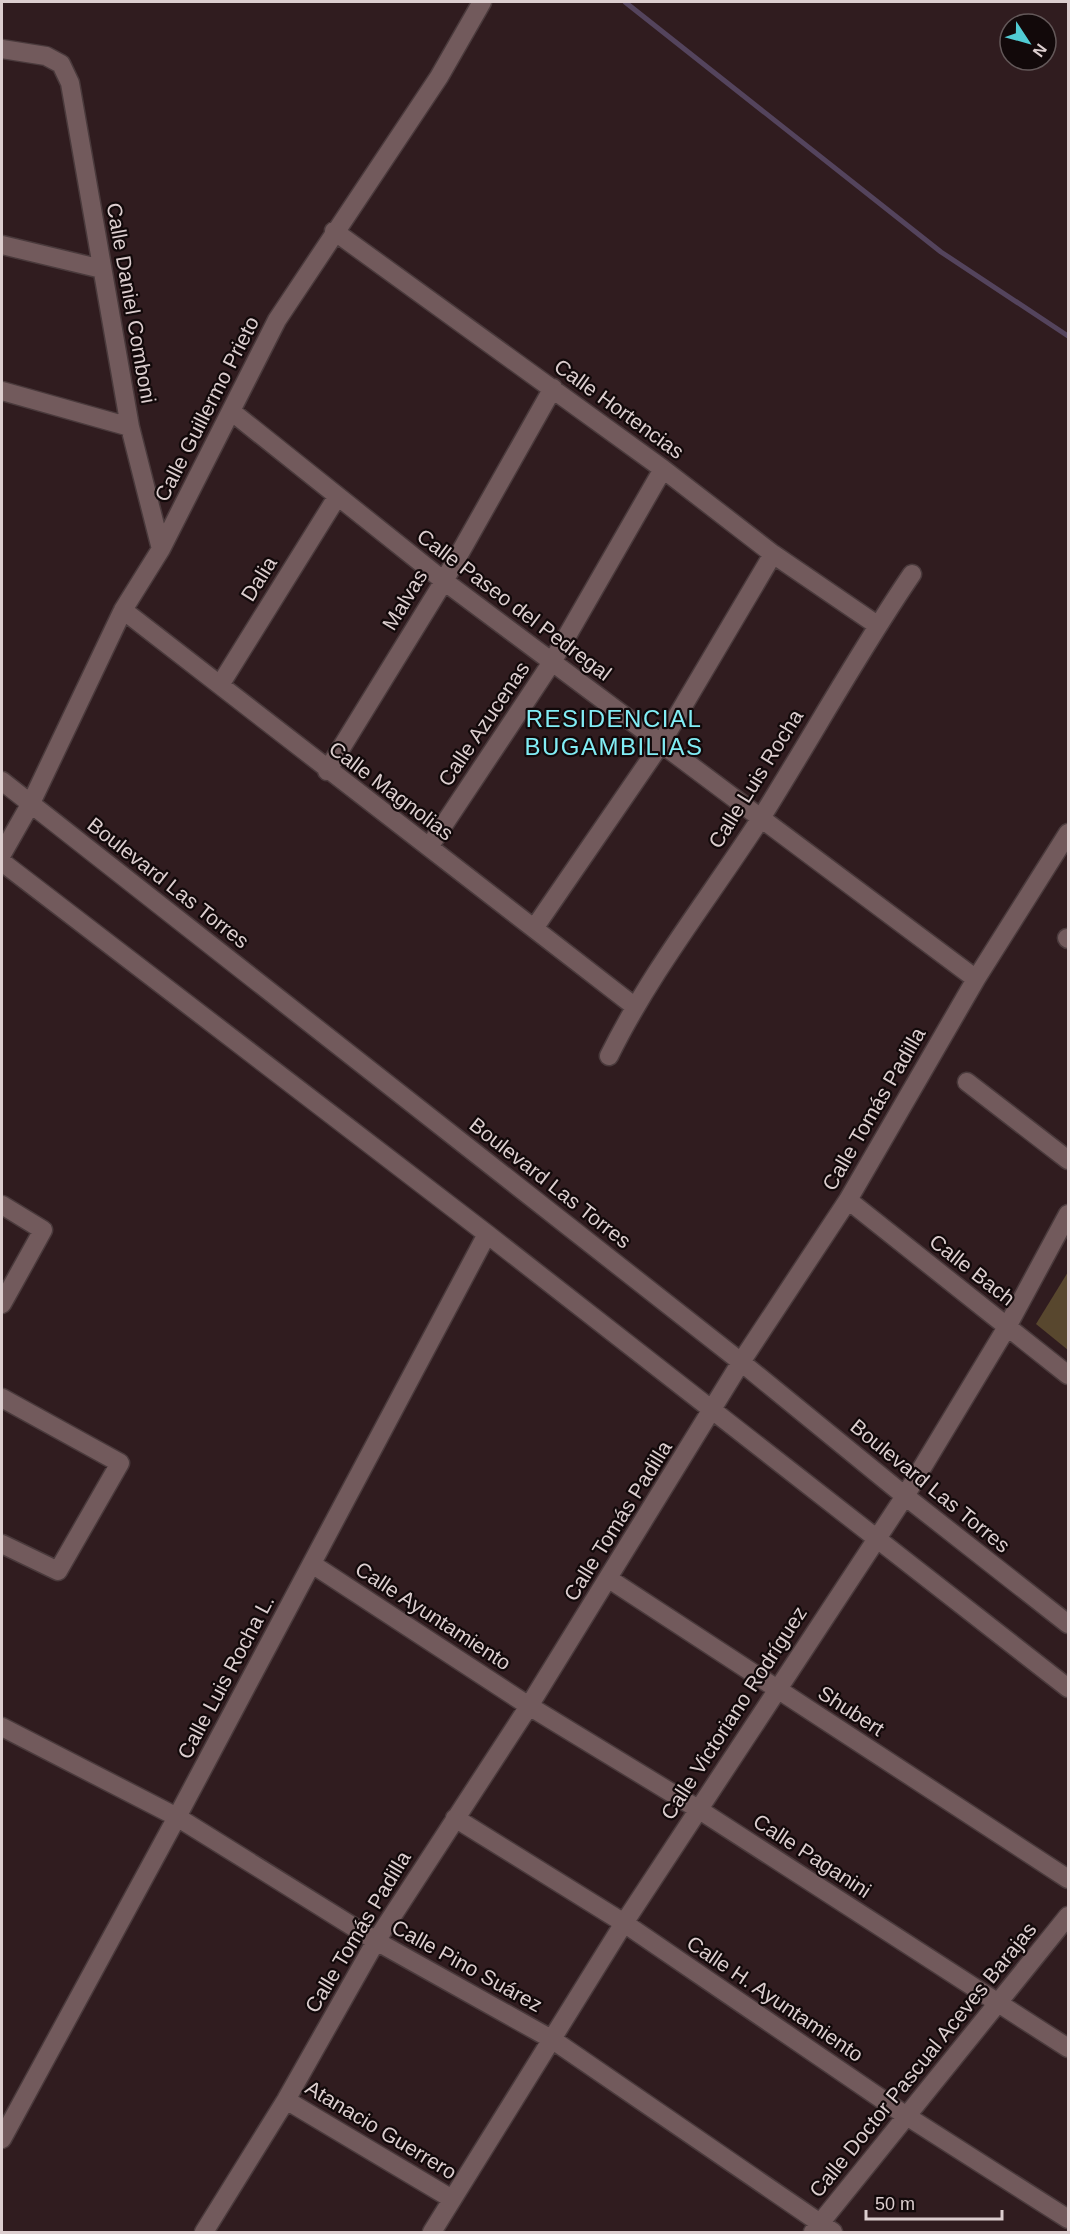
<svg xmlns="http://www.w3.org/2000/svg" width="1070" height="2234" viewBox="0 0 1070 2234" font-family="Helvetica,sans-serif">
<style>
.green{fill:#58472e}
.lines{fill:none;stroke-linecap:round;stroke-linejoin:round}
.stream{stroke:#54445d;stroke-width:5}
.minor-casing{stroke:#4a3a3c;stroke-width:21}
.minor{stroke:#725a5c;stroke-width:18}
.labels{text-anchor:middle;stroke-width:4.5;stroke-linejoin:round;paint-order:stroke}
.street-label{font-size:21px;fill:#dccecf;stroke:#12090a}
.quarter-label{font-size:24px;letter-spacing:1.5px;fill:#82edf5;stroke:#12090a}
</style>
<rect width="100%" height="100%" fill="#301c1f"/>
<path class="green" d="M 1068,1272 L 1068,1350 L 1036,1324 Z"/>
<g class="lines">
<path class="stream" d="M 625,2 L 941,252 L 1068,336"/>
<g class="minor-casing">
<path id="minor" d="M 2,49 L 46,56 L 61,64 L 70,83 L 130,427 L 161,549
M 334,231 L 663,469 L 773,554 L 877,625
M 2,245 L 102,269
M 2,391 L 130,427
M 231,411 L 444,581 L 976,979
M 123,610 L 634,1006
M 220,685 L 337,497
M 327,771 L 444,581 L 553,388
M 2,781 L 741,1362 L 905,1496 L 1068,1624
M 429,847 L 552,662 L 663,469
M 2,854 L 31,803 L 123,610 L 161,549 L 277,320 L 439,77 L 482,2
M 2,862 L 487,1234 L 1068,1688
M 535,927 L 660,745 L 773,554
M 1067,938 L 1068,939
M 609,1056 C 651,971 710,897 761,818 C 812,737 858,653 912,574
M 967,1082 L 1068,1160
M 848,1200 L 1068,1375
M 2,1205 L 43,1230 L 2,1304
M 2,1398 L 120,1463 L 58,1571 L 2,1544
M 312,1564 L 529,1706 L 698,1809 L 1068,2048
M 609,1579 L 1068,1879
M 2,1727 L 177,1817 L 376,1941 L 553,2040 L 833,2232
M 455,1818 L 624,1923 L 905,2115 L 1068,2219
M 286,2100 L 452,2199
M 2,2139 L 177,1817 L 487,1234
M 204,2232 L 286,2100 L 376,1941 L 529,1706 L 741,1362 L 848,1200 L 976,979 L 1068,833
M 432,2232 L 624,1923 L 905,1496 L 1007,1327 L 1068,1214
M 813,2232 L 1068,1916"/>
</g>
<use href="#minor" class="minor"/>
</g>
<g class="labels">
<g class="street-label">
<text transform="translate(131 303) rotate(80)" y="7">Calle Daniel Comboni</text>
<text transform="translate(207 409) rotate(-63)" y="7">Calle Guillermo Prieto</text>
<text transform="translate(619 409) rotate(36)" y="7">Calle Hortencias</text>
<text transform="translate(259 579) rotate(-58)" y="7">Dalia</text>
<text transform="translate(405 600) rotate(-59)" y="7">Malvas</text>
<text transform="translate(514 605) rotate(37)" y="7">Calle Paseo del Pedregal</text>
<text transform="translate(484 724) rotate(-56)" y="7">Calle Azucenas</text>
<text transform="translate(756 779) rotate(-58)" y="7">Calle Luis Rocha</text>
<text transform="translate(391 791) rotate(37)" y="7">Calle Magnolias</text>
<text transform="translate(168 883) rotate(38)" y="7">Boulevard Las Torres</text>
<text transform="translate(874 1109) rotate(-60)" y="7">Calle Tomás Padilla</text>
<text transform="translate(550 1183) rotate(38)" y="7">Boulevard Las Torres</text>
<text transform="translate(972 1270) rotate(38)" y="7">Calle Bach</text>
<text transform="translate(930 1486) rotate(39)" y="7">Boulevard Las Torres</text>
<text transform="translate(618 1521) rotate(-58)" y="7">Calle Tomás Padilla</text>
<text transform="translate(433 1616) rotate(33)" y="7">Calle Ayuntamiento</text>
<text transform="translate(226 1677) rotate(-62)" y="7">Calle Luis Rocha L.</text>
<text transform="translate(851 1711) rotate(33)" y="7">Shubert</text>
<text transform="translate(734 1713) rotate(-57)" y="7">Calle Victoriano Rodríguez</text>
<text transform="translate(812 1856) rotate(33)" y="7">Calle Paganini</text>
<text transform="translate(358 1932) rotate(-59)" y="7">Calle Tomás Padilla</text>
<text transform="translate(467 1966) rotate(29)" y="7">Calle Pino Suárez</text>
<text transform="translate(775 1999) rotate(34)" y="7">Calle H. Ayuntamiento</text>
<text transform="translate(923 2060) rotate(-51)" y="7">Calle Doctor Pascual Aceves Barajas</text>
<text transform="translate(381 2130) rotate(31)" y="7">Atanacio Guerrero</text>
</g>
<g class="quarter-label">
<text x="614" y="727">RESIDENCIAL<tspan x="614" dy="28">BUGAMBILIAS</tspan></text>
</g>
</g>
<rect width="1070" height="2234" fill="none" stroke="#dccecf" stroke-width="6"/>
<g transform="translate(1028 42) rotate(126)"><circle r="28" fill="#12090a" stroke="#635859" stroke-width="1.5"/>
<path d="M0-4.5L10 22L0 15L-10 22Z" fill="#51ccd4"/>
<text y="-9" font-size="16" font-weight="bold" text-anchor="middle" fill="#dccecf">N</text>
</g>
<path d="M866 2210v9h136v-9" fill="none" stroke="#dccecf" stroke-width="3"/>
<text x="875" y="2210" font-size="18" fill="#dccecf" stroke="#12090a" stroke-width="4.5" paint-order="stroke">50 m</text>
</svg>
